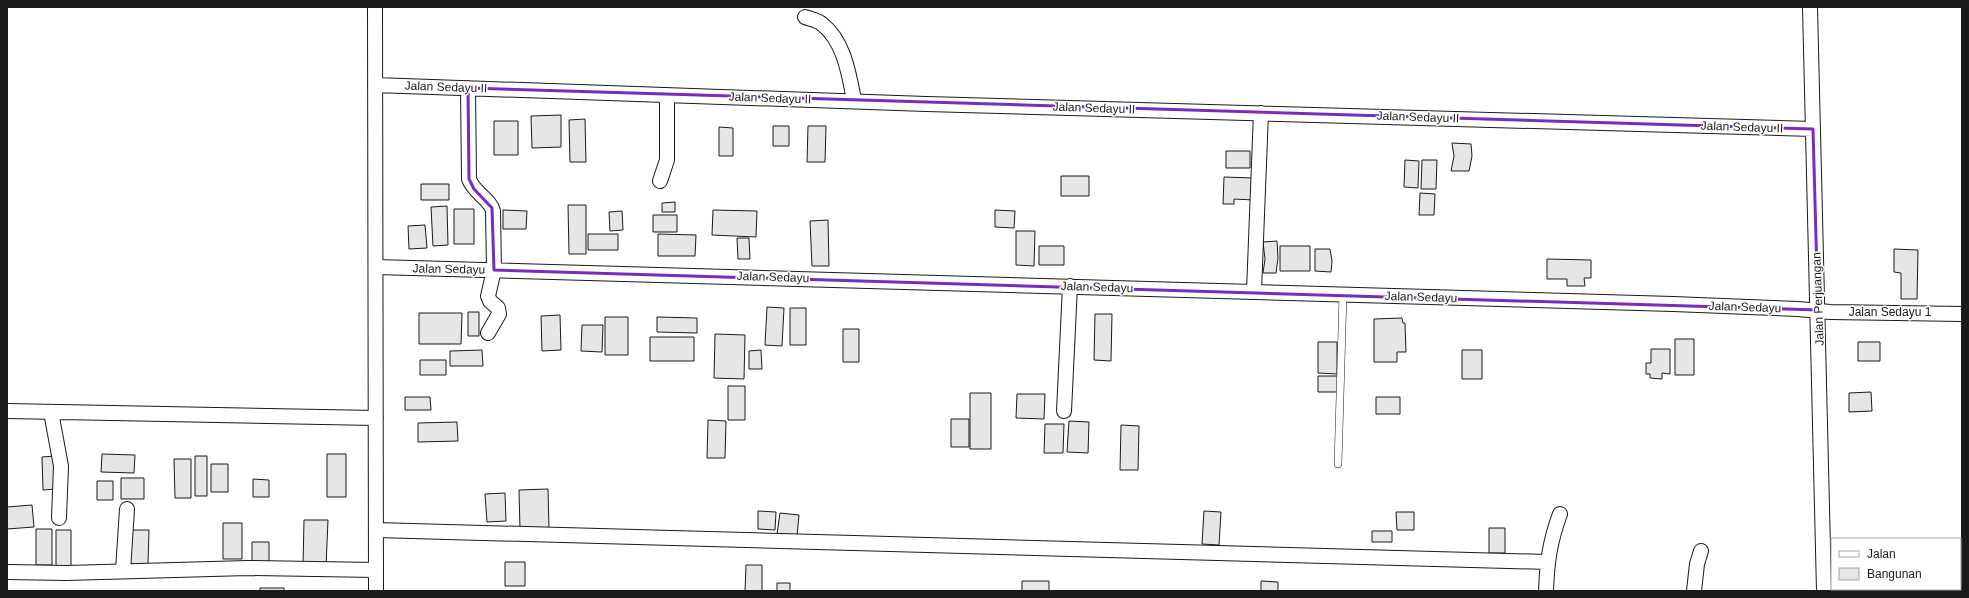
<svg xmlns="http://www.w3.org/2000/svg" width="1969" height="598" viewBox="0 0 1969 598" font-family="Arial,sans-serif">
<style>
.building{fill:#e6e6e6;stroke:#1a1a1a}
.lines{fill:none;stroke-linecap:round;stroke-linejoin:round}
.lane-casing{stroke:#1a1a1a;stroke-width:8}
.street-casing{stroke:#1a1a1a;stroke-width:16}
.lane{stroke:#fff;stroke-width:7}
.street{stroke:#fff;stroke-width:14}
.marked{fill:none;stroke:#7b2cbf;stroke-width:3;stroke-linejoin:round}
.labels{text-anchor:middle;stroke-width:3;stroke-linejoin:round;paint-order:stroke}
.street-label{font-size:12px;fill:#1a1a1a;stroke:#fff}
</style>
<rect width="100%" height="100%" fill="#fff"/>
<path class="building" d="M 561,115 L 561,147 L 532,148 L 531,116 Z
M 585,119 L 586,162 L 570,162 L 569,120 Z
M 494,121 L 518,121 L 518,155 L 494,155 Z
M 773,126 L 789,126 L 789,146 L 773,146 Z
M 808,126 L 826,126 L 825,162 L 807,162 Z
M 719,127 L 733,128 L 733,156 L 719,156 Z
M 1452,143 L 1471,144 L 1472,156 L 1469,171 L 1451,171 L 1454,156 Z
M 1226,151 L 1250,151 L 1250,168 L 1226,168 Z
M 1405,160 L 1419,161 L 1418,188 L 1404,187 Z
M 1422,160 L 1437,160 L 1436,189 L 1421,189 Z
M 1061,176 L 1089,176 L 1089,196 L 1061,196 Z
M 1224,177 L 1253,178 L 1253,200 L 1234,199 L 1234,204 L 1223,204 Z
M 421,184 L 449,184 L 449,200 L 421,200 Z
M 1420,193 L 1435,194 L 1434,215 L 1419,215 Z
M 675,202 L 675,212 L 662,212 L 662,203 Z
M 568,205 L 586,205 L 586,254 L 569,254 Z
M 447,206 L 448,245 L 433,246 L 431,207 Z
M 454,209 L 474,209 L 474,244 L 454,244 Z
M 503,210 L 527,211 L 526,229 L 503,229 Z
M 713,210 L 757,211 L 756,237 L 712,235 Z
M 995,210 L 1015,211 L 1014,228 L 995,227 Z
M 622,211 L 623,230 L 610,231 L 609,212 Z
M 653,215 L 677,215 L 677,232 L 653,232 Z
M 828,220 L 829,266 L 812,266 L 810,221 Z
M 425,225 L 427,248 L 409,249 L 408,226 Z
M 1016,231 L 1035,231 L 1034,266 L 1016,265 Z
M 588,234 L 618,234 L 618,250 L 588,250 Z
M 658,234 L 696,235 L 695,256 L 658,256 Z
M 737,238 L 749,238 L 750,259 L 738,259 Z
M 1277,241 L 1278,258 L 1276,273 L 1263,273 L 1265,259 L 1263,242 Z
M 1039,246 L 1064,246 L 1064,265 L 1039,265 Z
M 1280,246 L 1310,246 L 1310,271 L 1280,271 Z
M 1315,249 L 1330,249 L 1332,261 L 1331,272 L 1315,271 Z
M 1894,249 L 1918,250 L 1917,299 L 1901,299 L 1901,273 L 1894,272 Z
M 1547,259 L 1591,260 L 1591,278 L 1584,278 L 1585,286 L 1567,286 L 1567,279 L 1547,279 Z
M 767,307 L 784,308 L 782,346 L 765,345 Z
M 790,308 L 806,308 L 806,345 L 790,345 Z
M 468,312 L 479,312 L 479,336 L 468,336 Z
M 419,313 L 462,313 L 461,344 L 419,344 Z
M 1095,314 L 1112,314 L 1111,361 L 1094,360 Z
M 560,315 L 561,350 L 542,351 L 541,316 Z
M 605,317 L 628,317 L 628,355 L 605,355 Z
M 657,317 L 697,318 L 697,333 L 657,332 Z
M 1402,318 L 1403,323 L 1405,323 L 1406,352 L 1397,352 L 1397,362 L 1374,362 L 1374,319 Z
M 582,325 L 603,325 L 602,352 L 581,351 Z
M 843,329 L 859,329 L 859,362 L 843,362 Z
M 715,334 L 745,335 L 744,379 L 714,378 Z
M 650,337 L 694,337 L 694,361 L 650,361 Z
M 1675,339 L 1694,339 L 1694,375 L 1675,375 Z
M 1318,342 L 1337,342 L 1337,374 L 1318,373 Z
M 1858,342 L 1880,342 L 1880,361 L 1858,361 Z
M 1651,349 L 1670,349 L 1670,374 L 1662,373 L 1662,379 L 1650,378 L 1650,374 L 1646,374 L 1646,363 L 1651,363 Z
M 482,350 L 483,366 L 450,366 L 450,351 Z
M 761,350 L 762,369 L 749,369 L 749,351 Z
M 1462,350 L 1482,350 L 1482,379 L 1462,379 Z
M 420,360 L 446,360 L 446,375 L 420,375 Z
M 1318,376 L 1338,376 L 1339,392 L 1318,392 Z
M 728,386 L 745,386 L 745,420 L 728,420 Z
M 1871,392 L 1872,411 L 1849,412 L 1849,393 Z
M 970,393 L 991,393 L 991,449 L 970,449 Z
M 1017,394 L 1045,394 L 1044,419 L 1016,418 Z
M 405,397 L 430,397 L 431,410 L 405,410 Z
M 1376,397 L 1400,397 L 1400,414 L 1376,414 Z
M 951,419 L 969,419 L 969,447 L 951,447 Z
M 708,420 L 726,421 L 725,458 L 707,458 Z
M 1069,421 L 1089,422 L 1088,453 L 1067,452 Z
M 457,422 L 458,441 L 418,442 L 418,423 Z
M 1045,424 L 1064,424 L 1063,453 L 1044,453 Z
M 1121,425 L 1139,426 L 1138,470 L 1120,470 Z
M 102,454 L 135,455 L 134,473 L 101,472 Z
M 327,454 L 346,454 L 346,497 L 327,497 Z
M 55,456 L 56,489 L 43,490 L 42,457 Z
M 195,456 L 207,456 L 207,496 L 195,496 Z
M 174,459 L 191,459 L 191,498 L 175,498 Z
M 211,464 L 228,464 L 228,492 L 211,492 Z
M 121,478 L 144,478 L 144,499 L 121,499 Z
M 253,479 L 269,480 L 269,497 L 253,497 Z
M 97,481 L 113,481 L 113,500 L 97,500 Z
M 548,489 L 549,530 L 520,530 L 519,490 Z
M 505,493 L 506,521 L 487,522 L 485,494 Z
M 32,505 L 34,527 L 7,529 L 7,507 Z
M 758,511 L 776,512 L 775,530 L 758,529 Z
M 1204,511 L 1221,512 L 1219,545 L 1202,544 Z
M 1396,512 L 1414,512 L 1414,530 L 1397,530 Z
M 780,513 L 799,515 L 797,536 L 777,534 Z
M 304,520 L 328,520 L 326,567 L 303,566 Z
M 223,523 L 242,523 L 242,559 L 223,559 Z
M 1489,528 L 1505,528 L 1505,553 L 1489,553 Z
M 36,529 L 52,529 L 52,565 L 36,565 Z
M 56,530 L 71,530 L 71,566 L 56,566 Z
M 131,530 L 149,530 L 148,564 L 130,564 Z
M 1372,531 L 1392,531 L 1392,542 L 1372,542 Z
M 252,542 L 269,542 L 269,567 L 252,567 Z
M 505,562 L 525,562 L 525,586 L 505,586 Z
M 746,565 L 762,565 L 762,591 L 745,591 Z
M 1022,581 L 1049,581 L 1049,591 L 1022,591 Z
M 1261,581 L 1278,582 L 1278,591 L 1261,591 Z
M 777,583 L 790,583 L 790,591 L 777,591 Z
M 260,588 L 284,588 L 284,591 L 260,591 Z
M 1871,589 L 1898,589 L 1898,591 L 1871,591 Z"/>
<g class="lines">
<g class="lane-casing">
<path id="lane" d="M 1338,464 L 1343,294"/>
</g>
<g class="street-casing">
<path id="street" d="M 375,7 L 376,591
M 1810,7 L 1824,591
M 805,17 C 810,19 818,20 822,24 C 844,41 849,74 854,100
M 375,85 L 926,104 L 1813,129
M 468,88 L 469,179 C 473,192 491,200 493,211 L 494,270 L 488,296 L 490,301 L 498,308 L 499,314 L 488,333
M 660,181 L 667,160 L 667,95
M 376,267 L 1673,304 L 1798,309 L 1830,312 L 1962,314
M 1254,291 L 1261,113
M 7,411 L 376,418
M 1064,411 L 1070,286
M 51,412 L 61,466 L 59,518
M 376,530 L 1547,562
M 1960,549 L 1962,549
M 123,571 L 127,509
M 7,572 L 66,573 L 248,568 L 376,570
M 1546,591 C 1547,562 1550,541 1560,514
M 1694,591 L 1697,564 L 1701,551"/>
</g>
<use href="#lane" class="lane"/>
<use href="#street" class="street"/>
</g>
<path class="marked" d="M 468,88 L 1813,129 L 1818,310 L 494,270 L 492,208 L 474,189 L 469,179 Z"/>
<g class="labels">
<g class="street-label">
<text transform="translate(446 87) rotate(2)" y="4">Jalan Sedayu II</text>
<text transform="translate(770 98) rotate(2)" y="4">Jalan Sedayu II</text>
<text transform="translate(1094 108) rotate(2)" y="4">Jalan Sedayu II</text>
<text transform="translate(1418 117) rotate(2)" y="4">Jalan Sedayu II</text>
<text transform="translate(1742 127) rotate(2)" y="4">Jalan Sedayu II</text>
<text transform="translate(449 269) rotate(1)" y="4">Jalan Sedayu</text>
<text transform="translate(773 277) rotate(2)" y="4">Jalan Sedayu</text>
<text transform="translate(1097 287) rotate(2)" y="4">Jalan Sedayu</text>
<text transform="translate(1421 297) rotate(2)" y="4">Jalan Sedayu</text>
<text transform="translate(1818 299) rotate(-92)" y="4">Jalan Perjuangan</text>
<text transform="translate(1745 307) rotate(2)" y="4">Jalan Sedayu</text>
<text x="1890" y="316">Jalan Sedayu 1</text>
</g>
</g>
<rect width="1969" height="598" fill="none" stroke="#1a1a1a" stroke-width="16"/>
<rect x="1831" y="538" width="130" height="52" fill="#ffffff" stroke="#a3a3a3"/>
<rect x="1839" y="551" width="20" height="6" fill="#ffffff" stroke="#a3a3a3"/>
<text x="1867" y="558" font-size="12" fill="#1a1a1a">Jalan</text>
<rect x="1839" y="568" width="20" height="12" fill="#e6e6e6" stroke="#a3a3a3"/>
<text x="1867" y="578" font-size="12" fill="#1a1a1a">Bangunan</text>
</svg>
